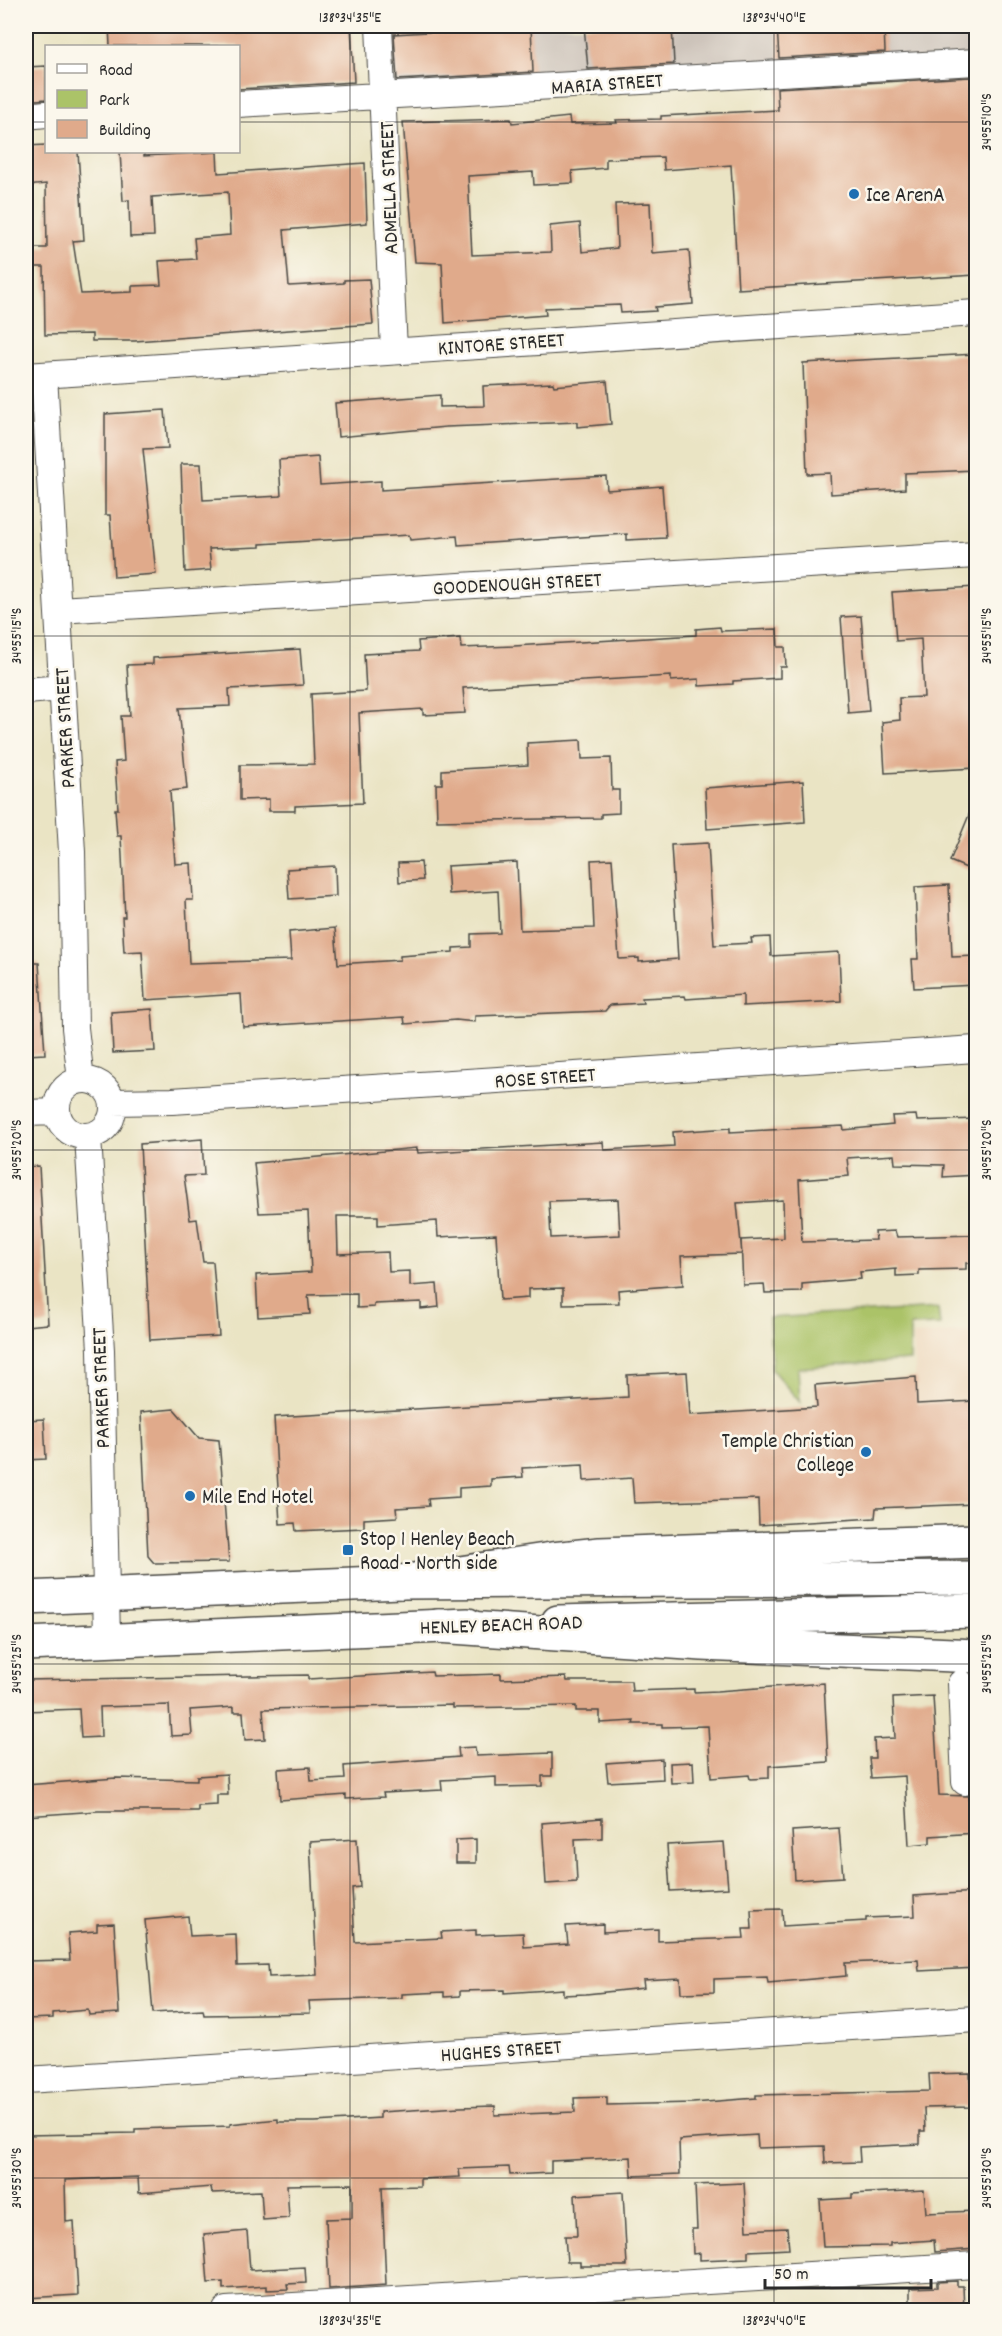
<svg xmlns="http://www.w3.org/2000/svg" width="1002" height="2336" viewBox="0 0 1002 2336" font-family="Dekko,sans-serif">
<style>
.built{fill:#edd7bb}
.industrial{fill:#ccc2b9}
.green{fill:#abc368;stroke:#6b774a;stroke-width:1.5}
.building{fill:#e0aa8b;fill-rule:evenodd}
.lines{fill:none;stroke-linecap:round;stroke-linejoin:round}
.street-casing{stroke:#484742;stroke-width:28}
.secondary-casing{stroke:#484742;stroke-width:36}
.highway-casing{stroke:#484742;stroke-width:36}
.street{stroke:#fff;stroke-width:26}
.secondary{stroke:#fff;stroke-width:33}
.highway{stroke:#fff;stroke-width:33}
.ticks{fill:none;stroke:#2b2b2b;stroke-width:1.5;stroke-opacity:0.45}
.poi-dot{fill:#1f6fb2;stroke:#fbf7ec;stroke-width:2}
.labels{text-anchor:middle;stroke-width:5;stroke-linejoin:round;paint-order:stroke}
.street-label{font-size:21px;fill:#2b2b2b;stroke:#fbf7ec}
.poi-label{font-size:21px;fill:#2b2b2b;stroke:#fbf7ec;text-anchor:start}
.neatline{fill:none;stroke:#2b2b2b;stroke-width:2}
.ticks-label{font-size:15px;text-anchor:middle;fill:#2b2b2b}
</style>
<rect width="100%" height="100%" fill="#fbf7ec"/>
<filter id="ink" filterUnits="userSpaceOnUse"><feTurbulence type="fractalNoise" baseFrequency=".0167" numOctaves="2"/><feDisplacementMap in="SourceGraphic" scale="12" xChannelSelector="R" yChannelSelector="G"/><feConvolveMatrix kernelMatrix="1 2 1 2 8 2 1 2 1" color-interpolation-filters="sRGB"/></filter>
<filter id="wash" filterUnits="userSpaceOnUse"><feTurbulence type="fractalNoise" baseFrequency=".008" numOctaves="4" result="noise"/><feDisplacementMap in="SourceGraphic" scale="24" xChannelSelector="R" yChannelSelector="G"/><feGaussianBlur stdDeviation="1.35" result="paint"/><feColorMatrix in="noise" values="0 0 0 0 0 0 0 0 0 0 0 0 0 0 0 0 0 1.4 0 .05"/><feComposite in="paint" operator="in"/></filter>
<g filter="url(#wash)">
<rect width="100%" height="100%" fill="#eae4c4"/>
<path class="built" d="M 976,1331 L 976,1401 L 917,1404 L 913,1335 Z"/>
<path class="industrial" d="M 390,26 L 976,26 L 976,58 L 394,89 Z"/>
<path class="green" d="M 938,1308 L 940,1325 L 910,1326 L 910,1360 L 798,1368 L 800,1402 L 772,1370 L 769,1318 Z"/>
<g id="blocks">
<path class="building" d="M 109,26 L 223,26 L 224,31 L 351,26 L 354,82 L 238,89 L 238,46 L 110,46 Z
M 531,26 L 533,72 L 397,80 L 394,34 Z
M 584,26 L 672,26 L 674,64 L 588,69 Z
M 777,26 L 884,26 L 885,52 L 779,58 Z
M 46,66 L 46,99 L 26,101 L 26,67 Z
M 971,77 L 972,98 L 976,97 L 976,275 L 738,289 L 731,165 L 664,170 L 663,157 L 606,159 L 606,168 L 572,171 L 573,183 L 534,185 L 533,172 L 468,176 L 472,255 L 551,252 L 550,226 L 580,223 L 582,252 L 617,248 L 615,204 L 650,203 L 652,253 L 689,250 L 693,304 L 655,307 L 656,311 L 621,313 L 620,305 L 545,308 L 546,315 L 445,323 L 442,263 L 415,262 L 403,122 L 511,119 L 512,123 L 569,117 L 570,124 L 617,123 L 616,120 L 661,119 L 661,116 L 778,110 L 777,88 Z
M 46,145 L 46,152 L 78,152 L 84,240 L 73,241 L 81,294 L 132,292 L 132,286 L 161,285 L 159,261 L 196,259 L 194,238 L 230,235 L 228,192 L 152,197 L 154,236 L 130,237 L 129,200 L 123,201 L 120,152 L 144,152 L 144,156 L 217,152 L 218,173 L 365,163 L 367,223 L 284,230 L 289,286 L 344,283 L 344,280 L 369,279 L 373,324 L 135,341 L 92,341 L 92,334 L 45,335 L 44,267 L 33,267 L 33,248 L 47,248 L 46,184 L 26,186 L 26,146 Z
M 976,354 L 976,470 L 905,473 L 905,489 L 831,494 L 830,473 L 807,474 L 803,363 Z
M 607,381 L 611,424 L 577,427 L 577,422 L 446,427 L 338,437 L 335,403 L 440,395 L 440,407 L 484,406 L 483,386 L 553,383 L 554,386 Z
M 165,410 L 168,448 L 143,449 L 156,574 L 114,577 L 110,515 L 105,515 L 105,414 Z
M 318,457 L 320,485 L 381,481 L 381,490 L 606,476 L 607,490 L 662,486 L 666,538 L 627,540 L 627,534 L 458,545 L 457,536 L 410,540 L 409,535 L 260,544 L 260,547 L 209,549 L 211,570 L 185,572 L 181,464 L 201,464 L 203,500 L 281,496 L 279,460 Z
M 976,587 L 976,768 L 885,773 L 882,722 L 900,720 L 899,698 L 924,697 L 921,639 L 896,641 L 892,592 Z
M 861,616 L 869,711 L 848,713 L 841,617 Z
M 720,627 L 721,631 L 777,629 L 778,647 L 785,647 L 786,667 L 780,667 L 780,678 L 733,681 L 733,684 L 699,686 L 699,679 L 671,681 L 671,676 L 463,688 L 465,713 L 423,715 L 423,709 L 359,713 L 363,803 L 295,806 L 295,811 L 269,811 L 269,799 L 240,800 L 240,765 L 314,764 L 311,694 L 366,691 L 364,654 L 419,651 L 418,641 L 460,638 L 461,648 L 514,646 L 696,635 L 696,629 Z
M 300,649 L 303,685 L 229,689 L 230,706 L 179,708 L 187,789 L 170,791 L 175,864 L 191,863 L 193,900 L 186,900 L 189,963 L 291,960 L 289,932 L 335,928 L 338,964 L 400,960 L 400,956 L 453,952 L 453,948 L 471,947 L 471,934 L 500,933 L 498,891 L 449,894 L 447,866 L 517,862 L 520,930 L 594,928 L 591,860 L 612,859 L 619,959 L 639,958 L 639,962 L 678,959 L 671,845 L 708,843 L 714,945 L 752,943 L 751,938 L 770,937 L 771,956 L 839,952 L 841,1001 L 743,1006 L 743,995 L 686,999 L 685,996 L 642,998 L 643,1003 L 610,1005 L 605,1011 L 475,1016 L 475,1022 L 456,1020 L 405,1024 L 404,1017 L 243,1027 L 241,994 L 145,1000 L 142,951 L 124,952 L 122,917 L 125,917 L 121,836 L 117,836 L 115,809 L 118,809 L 115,762 L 124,761 L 121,716 L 130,716 L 127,665 L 153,664 L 153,658 Z
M 581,740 L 582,759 L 611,758 L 612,790 L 619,790 L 619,813 L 601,814 L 601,818 L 437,821 L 436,784 L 442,784 L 442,770 L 528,765 L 527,743 Z
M 803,781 L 805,822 L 707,829 L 705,788 Z
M 976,798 L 976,872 L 950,861 Z
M 421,862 L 423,880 L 399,882 L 398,863 Z
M 335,866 L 336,896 L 289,899 L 287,869 Z
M 949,885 L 952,957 L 976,956 L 976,985 L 914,988 L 912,959 L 918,959 L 915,887 Z
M 26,963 L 39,963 L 45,1054 L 27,1055 Z
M 152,1009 L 155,1051 L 113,1053 L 111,1012 Z
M 916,1115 L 917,1121 L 976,1119 L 976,1175 L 943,1177 L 944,1165 L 895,1164 L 894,1155 L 847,1158 L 849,1176 L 799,1180 L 802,1242 L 876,1240 L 875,1232 L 895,1231 L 897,1237 L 976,1235 L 976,1263 L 966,1263 L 966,1269 L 919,1270 L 919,1275 L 896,1276 L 896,1269 L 860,1272 L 861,1279 L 802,1284 L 802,1292 L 765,1293 L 764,1284 L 743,1285 L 741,1240 L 784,1238 L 783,1200 L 737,1203 L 742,1254 L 681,1256 L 683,1285 L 618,1290 L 619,1303 L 563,1304 L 563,1288 L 528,1289 L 528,1298 L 500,1300 L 496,1234 L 438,1237 L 437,1221 L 378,1225 L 378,1216 L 337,1216 L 338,1254 L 388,1252 L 389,1272 L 410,1271 L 410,1286 L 437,1284 L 439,1307 L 421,1309 L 421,1302 L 374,1304 L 374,1307 L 357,1308 L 357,1294 L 308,1295 L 310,1314 L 258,1317 L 256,1275 L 311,1272 L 308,1211 L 259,1213 L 254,1163 L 417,1148 L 418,1153 L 603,1142 L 604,1150 L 674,1146 L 673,1132 L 730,1128 L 730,1132 L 843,1126 L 844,1130 L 893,1125 L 892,1116 ZM 618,1199 L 620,1235 L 551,1238 L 549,1201 Z
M 202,1139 L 204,1175 L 184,1176 L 190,1220 L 197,1219 L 203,1262 L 213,1262 L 219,1336 L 150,1340 L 140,1144 Z
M 39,1166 L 48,1324 L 26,1326 L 26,1167 Z
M 687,1372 L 690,1415 L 817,1407 L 815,1385 L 916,1377 L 917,1404 L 976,1401 L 976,1504 L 876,1508 L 875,1518 L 759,1525 L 758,1499 L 634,1503 L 632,1478 L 584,1481 L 583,1465 L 522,1468 L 523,1477 L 491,1479 L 491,1486 L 459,1488 L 459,1497 L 428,1499 L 429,1506 L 396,1508 L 397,1517 L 364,1519 L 364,1528 L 296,1531 L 295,1523 L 280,1524 L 274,1417 L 628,1397 L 627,1375 Z
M 174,1409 L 199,1438 L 219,1440 L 229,1562 L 154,1563 L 148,1556 L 141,1412 Z
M 44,1419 L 46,1459 L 26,1460 L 26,1420 Z
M 432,1672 L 433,1676 L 501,1674 L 501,1679 L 566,1677 L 567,1681 L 631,1681 L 632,1691 L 694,1689 L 694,1692 L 717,1691 L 824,1683 L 828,1762 L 769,1766 L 769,1778 L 750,1779 L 749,1775 L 711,1778 L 708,1726 L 662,1727 L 662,1724 L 633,1724 L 634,1721 L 600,1723 L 600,1711 L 576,1711 L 576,1706 L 453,1708 L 453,1705 L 263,1709 L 265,1739 L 245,1740 L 243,1712 L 234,1712 L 234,1707 L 190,1710 L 192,1735 L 171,1736 L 169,1705 L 100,1707 L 101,1737 L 81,1738 L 79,1709 L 26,1711 L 26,1680 L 308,1675 L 308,1679 Z
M 933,1696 L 939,1795 L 968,1796 L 969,1804 L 976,1803 L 976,1833 L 930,1836 L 930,1843 L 909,1845 L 905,1776 L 871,1778 L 869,1758 L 875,1758 L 874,1739 L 895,1738 L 893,1698 Z
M 475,1747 L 476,1756 L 552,1753 L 552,1776 L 542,1776 L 542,1786 L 496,1787 L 496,1777 L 441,1780 L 442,1790 L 383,1793 L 384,1797 L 346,1799 L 346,1795 L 280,1800 L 278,1769 L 310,1767 L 311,1781 L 345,1779 L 344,1766 L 459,1757 L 458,1748 Z
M 662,1759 L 663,1779 L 608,1782 L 606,1763 Z
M 693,1762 L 694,1782 L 671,1783 L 670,1763 Z
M 227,1774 L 228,1795 L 217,1795 L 217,1805 L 198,1806 L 198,1811 L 98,1811 L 26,1816 L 26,1785 L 116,1778 L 197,1780 L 197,1776 Z
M 602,1818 L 602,1838 L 575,1839 L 577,1882 L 546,1884 L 542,1823 Z
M 839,1828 L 843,1877 L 795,1880 L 792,1831 Z
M 357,1839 L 360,1887 L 352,1888 L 355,1942 L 442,1938 L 441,1932 L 476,1930 L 476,1935 L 523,1933 L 524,1947 L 568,1944 L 566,1926 L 603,1924 L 603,1932 L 658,1929 L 658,1941 L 744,1938 L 743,1929 L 752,1929 L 751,1910 L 782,1909 L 783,1926 L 866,1921 L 866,1918 L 915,1916 L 914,1896 L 976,1892 L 976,1968 L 919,1971 L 918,1960 L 845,1963 L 846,1976 L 768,1983 L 767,1977 L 714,1979 L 714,1992 L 681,1993 L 680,1978 L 643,1980 L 644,1988 L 586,1994 L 563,1995 L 563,1989 L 504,1993 L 504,1990 L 460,1991 L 460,1996 L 444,1997 L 444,1992 L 402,1994 L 402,1998 L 309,2001 L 310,2013 L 204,2015 L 203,2010 L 153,2013 L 145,1920 L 188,1916 L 190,1936 L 236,1934 L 237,1966 L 268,1965 L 269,1977 L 317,1975 L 310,1842 Z
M 476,1839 L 476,1863 L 456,1863 L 456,1840 Z
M 724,1842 L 728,1888 L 670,1891 L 667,1845 Z
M 114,1923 L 119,2013 L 89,2015 L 88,2010 L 53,2013 L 53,2018 L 26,2019 L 26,1961 L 70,1960 L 68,1933 L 97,1931 L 97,1924 Z
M 970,2073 L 971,2107 L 924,2108 L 925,2131 L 920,2131 L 920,2144 L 859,2147 L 860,2162 L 825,2163 L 824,2146 L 758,2148 L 757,2135 L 679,2140 L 680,2174 L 632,2176 L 631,2157 L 551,2161 L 551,2173 L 510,2175 L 509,2167 L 459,2169 L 460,2177 L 420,2179 L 420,2186 L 382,2187 L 386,2285 L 329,2289 L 326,2219 L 352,2218 L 352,2184 L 287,2185 L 289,2218 L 263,2220 L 261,2191 L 212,2193 L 211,2187 L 139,2193 L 138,2177 L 65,2180 L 66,2222 L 74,2221 L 78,2295 L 26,2298 L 26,2135 L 135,2133 L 135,2129 L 230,2126 L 230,2124 L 278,2119 L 278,2122 L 315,2122 L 380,2118 L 380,2112 L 460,2107 L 495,2106 L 495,2115 L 575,2112 L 574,2098 L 607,2097 L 607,2105 L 693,2103 L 756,2098 L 756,2095 L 930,2091 L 929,2074 Z
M 744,2183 L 747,2230 L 787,2228 L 789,2249 L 748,2251 L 748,2258 L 700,2260 L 700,2253 L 693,2254 L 692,2229 L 697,2229 L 695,2185 Z
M 924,2190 L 926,2213 L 976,2211 L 976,2249 L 935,2252 L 934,2240 L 890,2243 L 890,2246 L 823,2247 L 820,2200 L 852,2198 L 852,2194 Z
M 623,2192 L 627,2266 L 580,2266 L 580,2262 L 567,2262 L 565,2236 L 577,2236 L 575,2195 Z
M 247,2231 L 250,2270 L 305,2267 L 306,2283 L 287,2284 L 288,2289 L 267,2290 L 267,2286 L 223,2289 L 223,2282 L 208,2283 L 204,2235 Z
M 957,2281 L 957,2286 L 963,2286 L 964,2310 L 910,2310 L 910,2288 L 937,2287 L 937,2282 Z"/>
</g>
</g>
<g filter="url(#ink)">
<use href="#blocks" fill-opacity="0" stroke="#484742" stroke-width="1.5"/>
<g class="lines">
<g class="street-casing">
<path id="street" d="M 379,26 L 394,350
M 238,104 L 976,62
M 26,116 L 46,114
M 44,375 L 72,852 L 75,1028 L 81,1080
M 26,376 L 976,313
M 58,610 L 976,555
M 26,691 L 62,688
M57 1108a28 28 0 1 1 56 0a28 28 0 1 1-56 0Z
M 113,1102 L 172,1101 L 976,1049
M 26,1113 L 56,1112
M 88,1137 L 101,1350 L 107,1640
M 961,1683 L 965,1782
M 26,2080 L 976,2019
M 226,2310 L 976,2265"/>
</g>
<g class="secondary-casing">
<path id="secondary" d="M 26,1598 L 401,1582 L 976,1578
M 558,1622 L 976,1611
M 26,1644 L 468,1625"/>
</g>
<g class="highway-casing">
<path id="highway" d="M 401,1582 L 552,1559 L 600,1554 L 976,1541
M 438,1626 L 702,1644 L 976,1656"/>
</g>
<use href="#street" class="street"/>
<use href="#secondary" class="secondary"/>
<use href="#highway" class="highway"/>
</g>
</g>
<path class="ticks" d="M 350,26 L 350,2310M 774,26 L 774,2310M 26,122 L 46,122M 238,122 L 976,122M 26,636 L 976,636M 26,1150 L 976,1150M 26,1664 L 976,1664M 26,2178 L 976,2178"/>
<g class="poi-dot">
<circle cx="854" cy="194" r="6"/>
<circle cx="866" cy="1452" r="6"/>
<circle cx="190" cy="1496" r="6"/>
<rect x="342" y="1544" width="12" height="12" rx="3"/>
</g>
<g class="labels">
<g class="street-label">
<text transform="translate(607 83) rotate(-4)" y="7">MARIA STREET</text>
<text transform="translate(388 188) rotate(-92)" y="7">ADMELLA STREET</text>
<text transform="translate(501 343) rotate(-4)" y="7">KINTORE STREET</text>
<text transform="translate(517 583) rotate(-3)" y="7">GOODENOUGH STREET</text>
<text transform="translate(64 728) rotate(-93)" y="7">PARKER STREET</text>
<text transform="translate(545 1077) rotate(-4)" y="7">ROSE STREET</text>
<text transform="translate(100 1388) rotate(-92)" y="7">PARKER STREET</text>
<text transform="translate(501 1624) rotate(-2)" y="7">HENLEY BEACH ROAD</text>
<text transform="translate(501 2050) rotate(-4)" y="7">HUGHES STREET</text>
</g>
<g class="poi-label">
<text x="866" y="201">Ice ArenA</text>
<text x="854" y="1447" text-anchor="end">Temple Christian<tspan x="854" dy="24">College</tspan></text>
<text x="202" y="1503">Mile End Hotel</text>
<text x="360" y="1545">Stop 1 Henley Beach<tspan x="360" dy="24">Road - North side</tspan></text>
</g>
</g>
<rect width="1002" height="2336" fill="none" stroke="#fbf7ec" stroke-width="66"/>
<rect x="45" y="45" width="195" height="108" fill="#fbf7ec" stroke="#a8a59f" stroke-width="1.5"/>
<rect x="57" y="64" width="30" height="9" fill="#ffffff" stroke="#a8a59f" stroke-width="1.5"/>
<text x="99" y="75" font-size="18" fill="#2b2b2b">Road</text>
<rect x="57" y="90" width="30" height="18" fill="#abc368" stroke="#a8a59f" stroke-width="1.5"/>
<text x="99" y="105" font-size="18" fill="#2b2b2b">Park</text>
<rect x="57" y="120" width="30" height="18" fill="#e0aa8b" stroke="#a8a59f" stroke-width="1.5"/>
<text x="99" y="135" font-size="18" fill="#2b2b2b">Building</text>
<path d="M765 2279v9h166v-9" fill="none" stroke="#2b2b2b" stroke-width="3"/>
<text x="774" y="2279" font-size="18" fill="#2b2b2b" stroke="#fbf7ec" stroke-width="4.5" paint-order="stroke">50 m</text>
<rect x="33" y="33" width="936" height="2270" class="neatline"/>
<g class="ticks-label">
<text x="350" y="22">138°34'35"E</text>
<text x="774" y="22">138°34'40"E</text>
<text transform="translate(986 122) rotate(-90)" y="5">34°55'10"S</text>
<text transform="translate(16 636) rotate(-90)" y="5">34°55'15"S</text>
<text transform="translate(986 636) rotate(-90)" y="5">34°55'15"S</text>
<text transform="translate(16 1150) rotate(-90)" y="5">34°55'20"S</text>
<text transform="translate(986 1150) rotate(-90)" y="5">34°55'20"S</text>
<text transform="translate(16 1664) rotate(-90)" y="5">34°55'25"S</text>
<text transform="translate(986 1664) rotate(-90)" y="5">34°55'25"S</text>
<text transform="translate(16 2178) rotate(-90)" y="5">34°55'30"S</text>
<text transform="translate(986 2178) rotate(-90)" y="5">34°55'30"S</text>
<text x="350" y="2325">138°34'35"E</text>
<text x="774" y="2325">138°34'40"E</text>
</g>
</svg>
